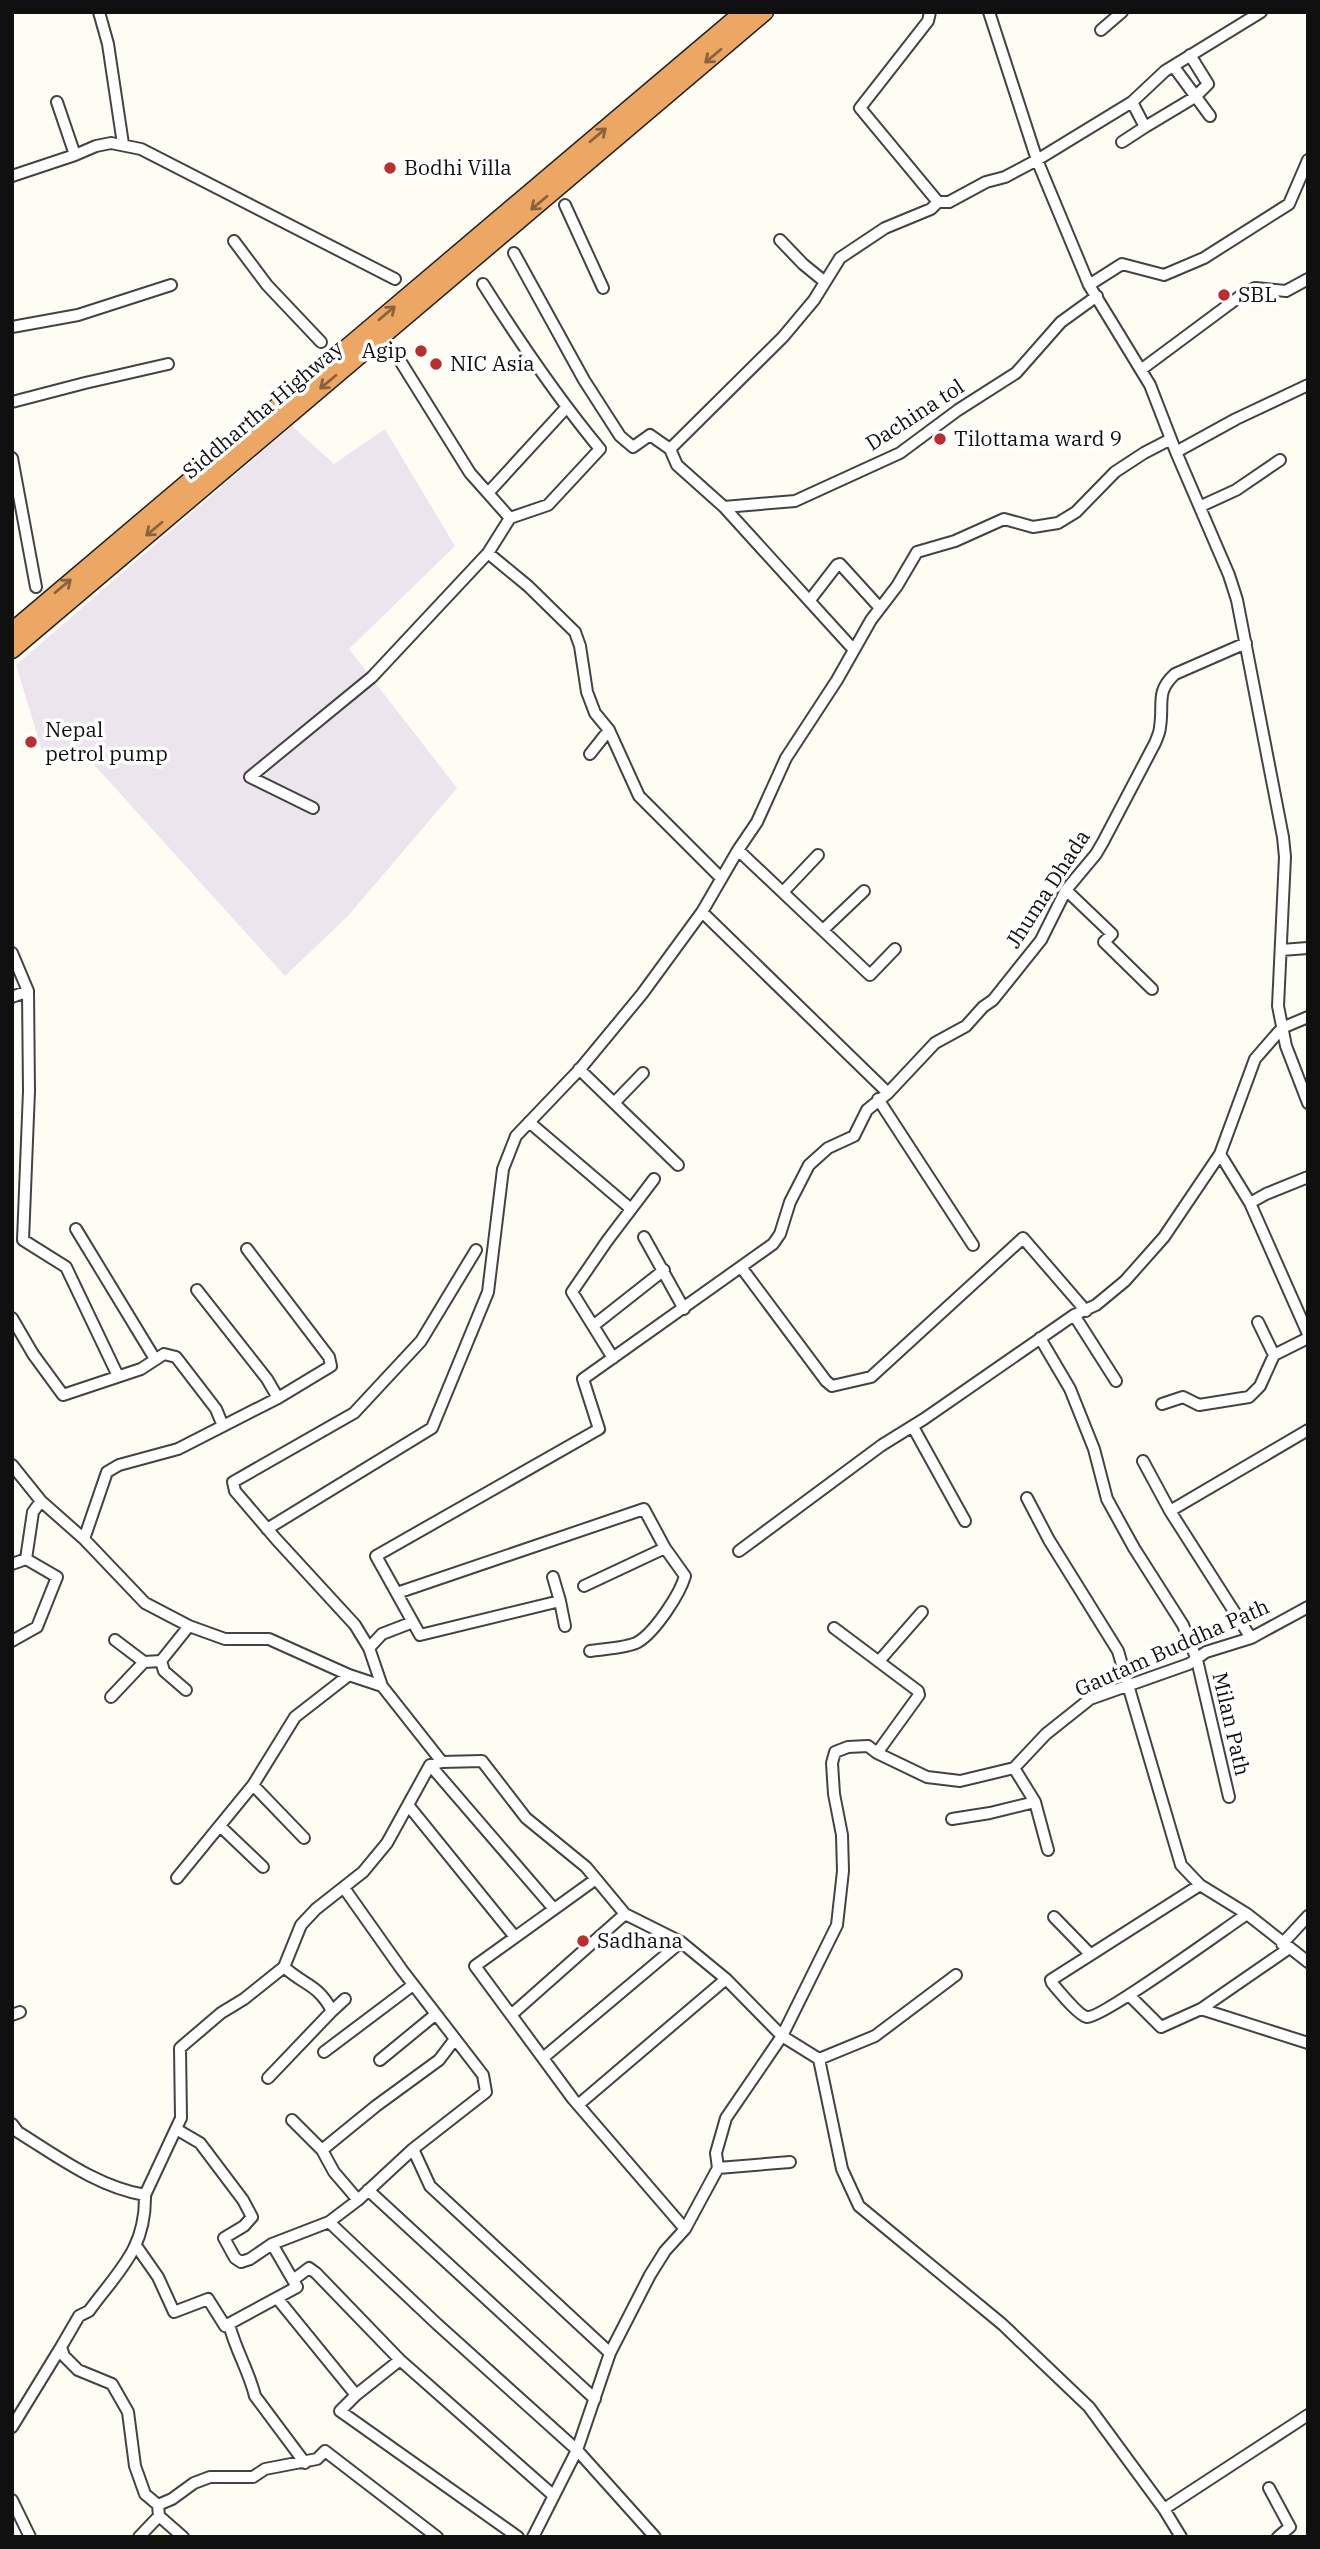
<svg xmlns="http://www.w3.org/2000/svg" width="1320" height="2549" viewBox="0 0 1320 2549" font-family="'IBM Plex Serif',serif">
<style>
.industrial{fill:#ede5ed}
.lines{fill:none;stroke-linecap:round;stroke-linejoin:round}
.minor-casing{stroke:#434343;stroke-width:14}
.highway-casing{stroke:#212121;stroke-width:19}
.minor{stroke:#fff;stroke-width:10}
.highway{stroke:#eca764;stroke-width:16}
.oneway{stroke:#89633e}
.poi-dot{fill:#b92f30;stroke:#fff;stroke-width:2.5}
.labels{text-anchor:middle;stroke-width:7;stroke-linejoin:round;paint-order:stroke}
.poi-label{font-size:21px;fill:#101010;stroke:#fff;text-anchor:start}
.street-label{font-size:21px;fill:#101010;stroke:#fff}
</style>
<rect width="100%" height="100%" fill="#fefdf3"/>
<path class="industrial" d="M 292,426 L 334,464 L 385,429 L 455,546 L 349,649 L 457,788 L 348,916 L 285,976 L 78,747 L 44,757 L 16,665 Z"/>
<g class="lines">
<g class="minor-casing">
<path id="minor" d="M 99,12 L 108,44 L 123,144
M 930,12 L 928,21 L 860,108 L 938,202
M 989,12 L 1037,160 L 1089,285 L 1150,385 L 1176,452 L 1229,575 L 1237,600 L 1283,837 L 1285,857 L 1278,1006 L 1286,1046 L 1308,1103
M 1101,30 L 1122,12
M 1174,67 L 1210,116
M 57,102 L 75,155
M 1132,102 L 1145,127 L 1195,97 L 1208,84 L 1190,55
M 1122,142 L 1145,127
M 12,176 L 75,155 L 96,146 L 111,143 L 141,149 L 395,279
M 565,205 L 603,288
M 780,240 L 803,264 L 825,282
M 234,241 L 267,285 L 321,342
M 514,253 L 584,380 L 620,436 L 633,447 L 650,435 L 670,449 L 677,465 L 724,507 L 854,650
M 483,284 C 519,341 557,397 600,449 L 548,505 L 510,518
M 1089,285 L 1122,264 L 1164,275 L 1204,258 L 1289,204 L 1308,160
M 12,327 L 78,315 L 171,285
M 1142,369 L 1243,294 L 1255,288 L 1286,291 L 1308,279
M 12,402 L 85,383 L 168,364
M 670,449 L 783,337 L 814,300 L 840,258 L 885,228 L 931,209 L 938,202 L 949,202 L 986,182 L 1005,177 L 1037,160 L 1132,102 L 1165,71 L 1261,12
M 1176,452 L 1236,419 L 1308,385
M 12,458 L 36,587
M 488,493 L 566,408
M 1201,506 L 1236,490 L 1280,460
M 724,507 L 795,501 L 900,453 L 958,410 L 1016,373 L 1061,322 L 1097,296
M 488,553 L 528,586 L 575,632 L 580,646 L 587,692 L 595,713 L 609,730 L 639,796 L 721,878
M 810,600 L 837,565 L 840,564 L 880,608
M 590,754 L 609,730
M 313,808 L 250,777 L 372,677 L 488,553 L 510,518 L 470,473 L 394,351
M 738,850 L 870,975 L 895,949
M 1066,890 L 1112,934 L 1104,942 L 1152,989
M 783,892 L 818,855
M 702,912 L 888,1093
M 823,930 L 864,891
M 1281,950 L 1308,948
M 12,953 L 28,991 L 29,1091 L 23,1240 L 66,1267 L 118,1376
M 12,997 L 28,991
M 579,1069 L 678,1165
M 878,1099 L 973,1245
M 614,1103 L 643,1073
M 529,1122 L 631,1209
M 1220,1154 L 1250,1203 L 1266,1194 L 1308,1177
M 1250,1203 L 1308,1334
M 76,1229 L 155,1359
M 644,1237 L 684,1309
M 476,1250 L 421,1341 L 354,1413 L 233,1482 L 235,1491 L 276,1539 L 355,1625 L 369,1648 L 382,1686 L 442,1762 L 482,1761 L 526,1818 L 586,1867 L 625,1914 L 681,1942 L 726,1979 L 782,2036 L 726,2118 L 716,2153 L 718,2168 L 685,2229 L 665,2251 L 650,2275 L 610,2353 L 577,2450 L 533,2537
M 741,1267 L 826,1381 L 832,1386 L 871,1377 L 1023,1238 L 1086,1311
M 197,1290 L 267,1379 L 278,1398
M 1074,1315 L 1116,1381
M 12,1318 L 33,1354 L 63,1395 L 141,1369 L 164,1354 L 176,1357 L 216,1409 L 223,1426
M 1258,1322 L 1274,1355
M 593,1326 L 664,1270
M 1040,1338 L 1070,1389 L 1094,1449 L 1107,1499 L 1134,1548 L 1183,1625 L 1197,1660 L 1229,1797
M 613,1358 L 572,1292 L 607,1241 L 654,1179
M 1162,1404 L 1183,1397 L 1199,1405 L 1249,1397 L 1260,1386 L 1274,1355 L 1308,1338
M 913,1427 L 965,1521
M 1143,1461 L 1170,1511 L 1251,1638
M 12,1465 L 41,1501 L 84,1539 L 145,1603 L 189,1626 L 225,1639 L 269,1639 L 349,1675 L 382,1686
M 1027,1498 L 1049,1540 L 1118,1651 L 1181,1865 L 1200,1885 L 1247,1914 L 1308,1962
M 1170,1511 L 1308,1430
M 267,1529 L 432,1428 L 488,1292 L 503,1169 L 516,1136 L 580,1069 L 642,994 L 702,912 L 738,850 L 757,822 L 786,758 L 837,680 L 871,620 L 897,586 L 917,552 L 955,541 L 1004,519 L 1033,527 L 1058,523 L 1076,512 L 1115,472 L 1144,453 L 1171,439
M 84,1539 L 107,1472 L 119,1465 L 178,1449 L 278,1398 L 331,1366 L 329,1357 L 247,1249
M 739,1551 L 882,1445 L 924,1419 L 1074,1315 L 1096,1305 L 1125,1281 L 1164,1237 L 1220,1154 L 1255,1059 L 1282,1028 L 1308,1017
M 12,1564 L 26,1559 L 33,1512 L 41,1501
M 553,1577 L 560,1601
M 397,1593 L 644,1509 L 665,1548 L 584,1586
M 565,1626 L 560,1601 L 420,1635 L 376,1556 L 599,1429 L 583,1379 L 773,1244 L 780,1234 L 790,1202 L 809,1165 L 828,1148 L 854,1136 L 867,1110 L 888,1093 L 935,1043 L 966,1026 L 983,1007 L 993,1000 L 1041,940 L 1066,890 L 1096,854 L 1103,842 L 1155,743 C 1157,738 1160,732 1160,727 C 1164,704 1155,692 1175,674 L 1246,643
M 834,1628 L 918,1691 L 919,1695 L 877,1753
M 115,1640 L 144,1662
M 12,1641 L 37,1627 L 57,1577 L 26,1559
M 369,1648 L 382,1634 L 413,1622
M 590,1651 C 602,1649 628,1648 638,1642 C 655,1632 680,1594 685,1576 L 665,1548
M 880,1660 L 922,1612
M 161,1661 L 164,1671 L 186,1690
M 111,1697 L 144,1662 L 161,1661 L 189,1626
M 430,1765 L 554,1909
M 1014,1768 L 1035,1802 L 1048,1850
M 253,1785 L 304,1838
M 408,1805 L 515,1937
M 952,1819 L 990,1813 L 1035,1802
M 221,1827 L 263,1867
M 177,1878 L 253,1785 L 295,1717 L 349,1675
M 596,1879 L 475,1966 L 573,2099 L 685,2229
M 1200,1885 L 1051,1980 L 1052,1983 C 1058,1990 1079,2016 1087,2017 C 1101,2019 1226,1928 1247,1914
M 1054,1917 L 1090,1954
M 1282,1944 L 1308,1916
M 284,1967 C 305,1986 318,1984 332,2011 L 345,1999
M 1129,1995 L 1161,2027 L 1201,2009 L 1288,1949
M 1201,2009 L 1308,2043
M 12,2015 L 20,2012
M 511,2015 L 625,1914
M 324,2052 L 413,1985
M 543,2058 L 681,1942
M 819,2059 L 875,2036 L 956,1975
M 380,2060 L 436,2014
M 268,2078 L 332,2011
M 578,2105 L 726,1979
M 292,2120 L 322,2150 L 376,2106 L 439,2060 L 455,2039
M 12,2124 L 18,2132 C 58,2157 98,2187 145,2195 C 146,2249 119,2270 89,2311 L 79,2316 L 61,2347 L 64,2356 L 78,2370 L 112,2384 L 128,2412 L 135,2466 L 145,2494 L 158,2505 L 172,2499 L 194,2483 L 210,2477 L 253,2477 L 265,2469 L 317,2459 L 325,2451 L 437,2537
M 176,2129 L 200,2143 L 243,2200 L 252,2217 L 244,2226 L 224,2238 L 235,2258 L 241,2262 L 250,2259 L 272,2244 L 329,2222 L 358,2200 L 413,2149 L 486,2092 L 483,2075 L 402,1970 L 344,1888
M 413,2149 L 430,2186 L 610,2353
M 322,2150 L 334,2172 L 358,2200
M 718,2168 L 790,2162
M 368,2190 L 595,2399
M 145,2195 L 181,2118 L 180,2048 L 221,2013 L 244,1999 L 284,1967 L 301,1925 L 316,1909 L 363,1872 L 387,1843 L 430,1765 L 442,1762
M 329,2222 L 437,2324 L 577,2450 L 655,2537
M 137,2247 L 158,2277 L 174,2312 L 208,2299 L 225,2326 L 297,2287 L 272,2244
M 293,2280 L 309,2268 L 316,2273 L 400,2360 L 554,2496
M 277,2298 L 356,2395
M 229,2324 C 235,2349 249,2371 255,2396 L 305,2463
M 400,2360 L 356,2395 L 340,2411 L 518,2537
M 12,2427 L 61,2347
M 1269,2488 L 1290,2527 L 1278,2537
M 12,2500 L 30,2537
M 158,2505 L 159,2516 L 183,2537
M 1164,2509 L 1308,2415
M 139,2537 L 159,2516
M 1181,2537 L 1164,2509 L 1089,2407 L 1002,2324 L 859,2206 L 842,2169 L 819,2059 L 782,2036 L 837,1925 L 843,1871 L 842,1835 L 834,1794 L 832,1763 L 835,1752 L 848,1747 L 868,1746 L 877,1753 L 927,1777 L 960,1781 L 1014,1768 L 1046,1734 L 1090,1699 L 1189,1664 L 1206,1652 L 1251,1638 L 1308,1607"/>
</g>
<g class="highway-casing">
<path id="highway" d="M 12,631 L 743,12
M 12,650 L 765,12"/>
</g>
<use href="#minor" class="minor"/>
<use href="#highway" class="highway"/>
</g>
<defs><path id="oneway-shaft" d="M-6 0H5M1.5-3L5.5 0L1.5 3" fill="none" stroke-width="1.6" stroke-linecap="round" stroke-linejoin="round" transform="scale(1.75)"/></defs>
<g class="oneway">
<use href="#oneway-shaft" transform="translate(713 56) rotate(140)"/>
<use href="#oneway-shaft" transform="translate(598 135) rotate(-40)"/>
<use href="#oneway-shaft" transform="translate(539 203) rotate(140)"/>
<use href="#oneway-shaft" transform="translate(387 313) rotate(-40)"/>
<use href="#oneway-shaft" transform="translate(328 382) rotate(140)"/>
<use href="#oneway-shaft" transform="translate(154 529) rotate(140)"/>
<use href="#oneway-shaft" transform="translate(63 586) rotate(-40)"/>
</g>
<g class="poi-dot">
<circle cx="390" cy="168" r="7"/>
<circle cx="1224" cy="295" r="7"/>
<circle cx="421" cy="351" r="7"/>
<circle cx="436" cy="364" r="7"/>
<circle cx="940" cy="439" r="7"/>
<circle cx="31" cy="742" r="7"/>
<circle cx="583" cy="1941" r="7"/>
</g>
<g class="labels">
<g class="poi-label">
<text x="404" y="175">Bodhi Villa</text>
<text x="1238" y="302">SBL</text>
<text x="407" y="358" text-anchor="end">Agip</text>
<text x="450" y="371">NIC Asia</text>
<text x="954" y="446">Tilottama ward 9</text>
<text x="45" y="737">Nepal<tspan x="45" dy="24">petrol pump</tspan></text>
<text x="597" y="1948">Sadhana</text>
</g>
<g class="street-label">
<text transform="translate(263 410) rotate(-40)" y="7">Siddhartha Highway</text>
<text transform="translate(915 415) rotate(-33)" y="7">Dachina tol</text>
<text transform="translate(1048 889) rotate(-57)" y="7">Jhuma Dhada</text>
<text transform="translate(1172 1648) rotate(-24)" y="7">Gautam Buddha Path</text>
<text transform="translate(1231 1724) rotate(77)" y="7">Milan Path</text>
</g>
</g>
<rect width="1320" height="2549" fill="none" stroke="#101010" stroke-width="28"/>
</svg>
